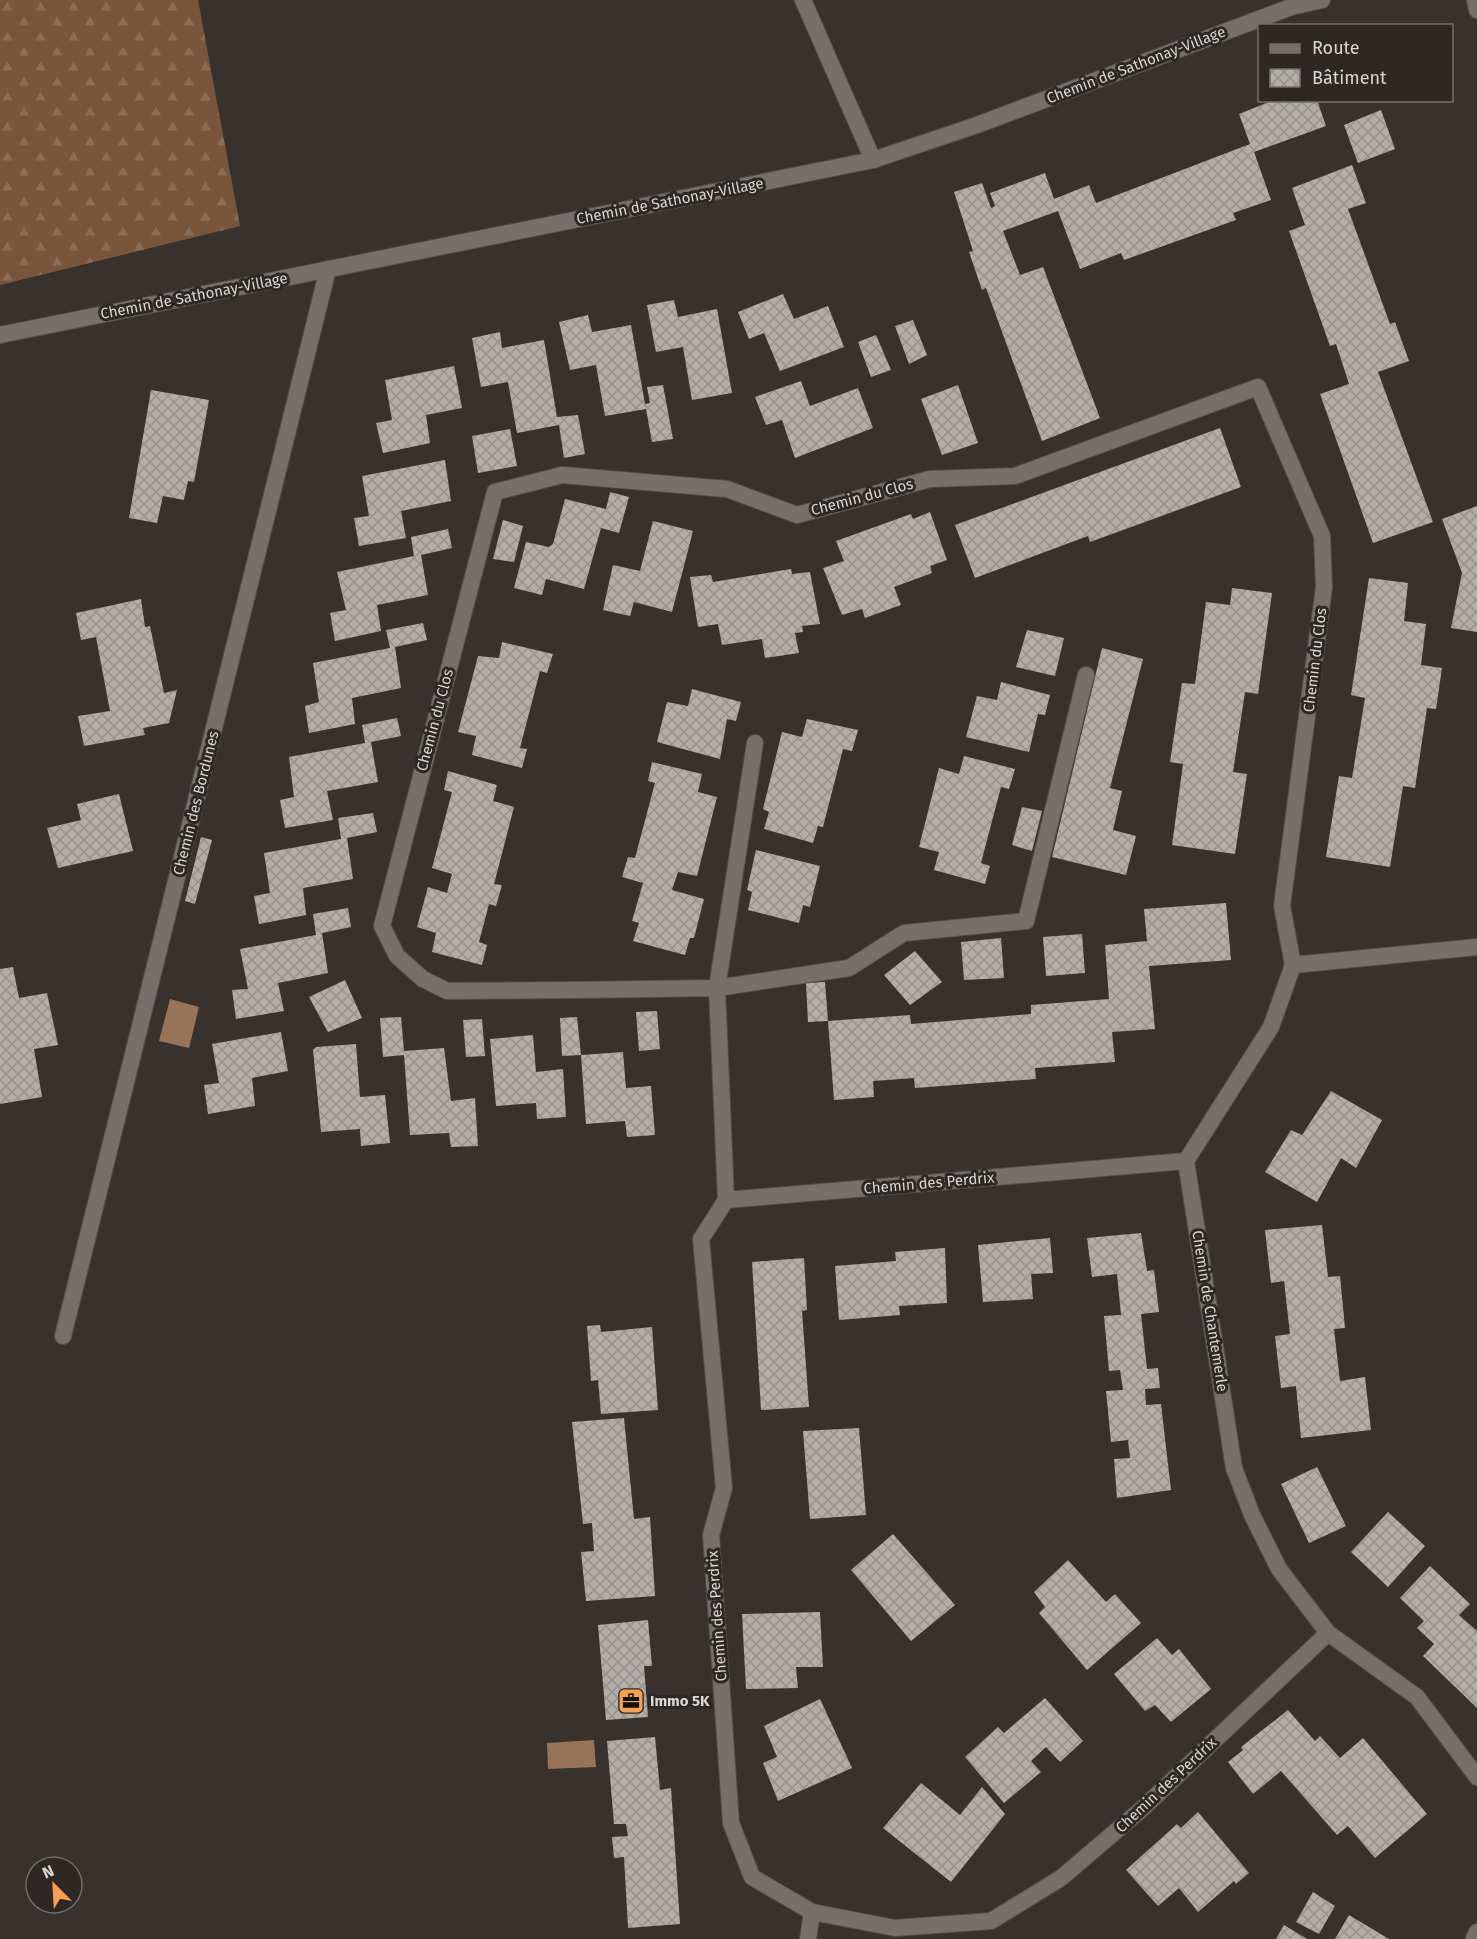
<svg xmlns="http://www.w3.org/2000/svg" width="1477" height="1939" viewBox="0 0 1477 1939" font-family="'Fira Sans',sans-serif">
<style>
.forest{fill:url(#forest-firs)}
.water{fill:#997358}
.building{fill:url(#building-cross-hatch)}
.lines{fill:none;stroke-linecap:round;stroke-linejoin:round}
.service-casing{stroke:#534f4b;stroke-width:18}
.minor-casing{stroke:#534f4b;stroke-width:18}
.tertiary-casing{stroke:#534f4b;stroke-width:18}
.service{stroke:#76706c;stroke-width:16}
.minor{stroke:#76706c;stroke-width:16}
.tertiary{stroke:#76706c;stroke-width:16}
.labels{text-anchor:middle;stroke-width:6;stroke-linejoin:round;paint-order:stroke}
.street-label{font-size:15px;fill:#d9d6d3;stroke:#2d2824}
.poi-label{font-size:15px;font-weight:bold;fill:#d9d6d3;stroke:#2d2824;text-anchor:start}
</style>
<defs>
<pattern id="forest-firs" width="22" height="20" patternUnits="userSpaceOnUse" patternTransform="scale(1.5)"><rect width="22" height="20" fill="#79553b"/><path d="M5 1l3.5 6h-7zM16 11l3.5 6h-7z" fill="#8b6d56"/></pattern>
<pattern id="building-cross-hatch" width="8" height="8" patternUnits="userSpaceOnUse" patternTransform="scale(1.5)"><rect width="8" height="8" fill="#b3ada8"/><path d="M0 0l8 8M0 8l8-8" fill="none" stroke="#96928e"/></pattern>
</defs>
<rect width="100%" height="100%" fill="#37322e"/>
<path class="forest" d="M 0,0 L 198,0 L 240,226 L 0,285 Z"/>
<path class="water" d="M 170,999 L 199,1007 L 189,1048 L 159,1041 Z
M 594,1740 L 596,1767 L 548,1769 L 547,1743 Z"/>
<path class="building" d="M 1274,100 L 1317,100 L 1326,126 L 1254,152 L 1271,200 L 1233,213 L 1236,220 L 1124,260 L 1121,253 L 1080,269 L 1058,211 L 1003,231 L 1020,275 L 1043,267 L 1100,418 L 1042,441 L 986,288 L 982,290 L 969,252 L 973,251 L 954,192 L 982,183 L 991,208 L 995,206 L 990,193 L 1045,173 L 1054,199 L 1089,185 L 1096,203 L 1250,144 L 1239,114 Z
M 1381,110 L 1395,149 L 1358,163 L 1344,125 Z
M 1352,165 L 1366,203 L 1348,209 L 1390,324 L 1395,322 L 1409,361 L 1378,372 L 1433,522 L 1373,543 L 1320,394 L 1349,384 L 1336,344 L 1330,346 L 1289,231 L 1305,225 L 1292,188 Z
M 783,294 L 794,319 L 828,306 L 844,347 L 780,371 L 764,333 L 749,339 L 738,312 Z
M 674,300 L 678,317 L 717,309 L 732,393 L 692,400 L 683,347 L 656,352 L 647,305 Z
M 588,315 L 592,332 L 631,325 L 645,404 L 650,403 L 647,387 L 663,385 L 673,439 L 652,442 L 646,409 L 605,416 L 596,365 L 570,370 L 559,322 Z
M 913,320 L 927,355 L 909,364 L 895,326 Z
M 500,332 L 502,348 L 544,340 L 557,417 L 578,415 L 585,454 L 564,458 L 559,425 L 517,433 L 508,382 L 481,387 L 472,338 Z
M 876,335 L 891,370 L 871,377 L 858,342 Z
M 454,366 L 462,408 L 426,415 L 430,443 L 383,453 L 376,423 L 392,420 L 385,380 Z
M 801,381 L 810,406 L 858,388 L 873,428 L 795,458 L 782,420 L 766,425 L 755,397 Z
M 958,385 L 978,443 L 942,455 L 921,399 Z
M 151,390 L 209,400 L 194,482 L 188,481 L 184,500 L 163,496 L 157,523 L 129,518 Z
M 1220,428 L 1241,487 L 1090,542 L 1088,536 L 975,578 L 955,525 Z
M 510,429 L 517,466 L 478,473 L 472,436 Z
M 445,460 L 451,501 L 401,511 L 406,538 L 359,546 L 354,518 L 369,516 L 362,476 Z
M 610,492 L 629,497 L 619,533 L 601,528 L 584,589 L 546,579 L 542,595 L 514,588 L 526,542 L 549,547 L 553,544 L 565,499 L 606,509 Z
M 1477,506 L 1477,632 L 1451,628 L 1462,573 L 1442,519 Z
M 930,512 L 947,560 L 930,566 L 932,573 L 894,587 L 901,605 L 865,618 L 862,609 L 842,615 L 823,568 L 844,561 L 836,541 L 911,514 L 913,519 Z
M 503,520 L 523,526 L 514,562 L 493,559 Z
M 653,521 L 693,531 L 672,612 L 634,602 L 630,616 L 603,610 L 613,565 L 640,571 Z
M 448,529 L 452,548 L 421,555 L 428,595 L 377,605 L 381,631 L 335,641 L 330,613 L 346,610 L 337,572 L 414,556 L 411,537 Z
M 791,569 L 792,574 L 810,572 L 820,624 L 802,626 L 803,632 L 795,633 L 799,653 L 765,658 L 762,639 L 722,645 L 718,624 L 698,627 L 690,577 L 711,575 L 713,582 Z
M 1369,578 L 1408,583 L 1404,621 L 1426,624 L 1421,665 L 1442,668 L 1436,709 L 1427,708 L 1415,788 L 1403,786 L 1390,867 L 1326,857 L 1339,776 L 1352,778 L 1365,698 L 1351,695 Z
M 1232,588 L 1272,593 L 1258,694 L 1245,692 L 1233,772 L 1247,774 L 1235,854 L 1172,845 L 1183,764 L 1170,762 L 1182,683 L 1195,684 L 1206,602 L 1230,605 Z
M 141,599 L 145,627 L 150,626 L 164,693 L 177,690 L 169,723 L 143,728 L 145,735 L 84,746 L 78,716 L 110,711 L 96,637 L 81,640 L 76,613 Z
M 423,623 L 427,640 L 395,647 L 401,688 L 352,698 L 355,724 L 309,733 L 305,706 L 319,702 L 313,663 L 390,648 L 386,630 Z
M 1027,630 L 1064,638 L 1055,676 L 1016,667 Z
M 502,642 L 553,654 L 547,673 L 540,671 L 520,748 L 527,749 L 522,768 L 472,755 L 476,736 L 458,732 L 478,656 L 499,658 Z
M 1102,648 L 1143,659 L 1110,788 L 1122,791 L 1113,830 L 1136,836 L 1126,875 L 1052,857 Z
M 1001,682 L 1050,695 L 1045,715 L 1038,714 L 1029,752 L 966,737 L 977,696 L 997,700 Z
M 692,689 L 741,702 L 736,721 L 727,719 L 720,759 L 657,742 L 667,702 L 688,706 Z
M 397,718 L 401,736 L 371,742 L 378,782 L 327,791 L 333,820 L 285,828 L 280,800 L 294,797 L 289,757 L 365,743 L 362,725 Z
M 807,719 L 858,730 L 852,751 L 843,749 L 823,827 L 818,826 L 813,843 L 764,829 L 769,812 L 763,809 L 782,732 L 802,737 Z
M 964,756 L 1015,769 L 1009,789 L 1001,787 L 981,863 L 990,866 L 985,884 L 934,870 L 939,852 L 919,847 L 939,768 L 959,774 Z
M 652,762 L 702,774 L 698,792 L 717,797 L 697,876 L 678,872 L 672,890 L 704,899 L 694,938 L 690,938 L 685,955 L 633,941 L 639,923 L 632,921 L 643,883 L 622,877 L 628,857 L 635,858 L 655,783 L 648,781 Z
M 448,771 L 497,785 L 493,801 L 514,807 L 494,884 L 502,885 L 496,906 L 489,904 L 479,942 L 487,945 L 482,965 L 432,952 L 436,933 L 417,927 L 428,887 L 447,893 L 452,874 L 432,868 L 452,792 L 444,790 Z
M 119,794 L 133,851 L 58,868 L 47,828 L 81,820 L 77,804 Z
M 1022,807 L 1042,811 L 1032,851 L 1012,845 Z
M 373,813 L 377,832 L 347,838 L 353,879 L 303,888 L 306,915 L 259,924 L 254,896 L 270,893 L 264,853 L 341,839 L 338,818 Z
M 201,837 L 212,840 L 195,904 L 185,901 Z
M 756,850 L 820,866 L 810,907 L 803,905 L 799,923 L 748,910 L 752,892 L 747,890 Z
M 1226,903 L 1231,960 L 1149,966 L 1155,1029 L 1112,1032 L 1115,1062 L 1035,1068 L 1036,1079 L 915,1088 L 914,1078 L 873,1081 L 874,1097 L 834,1100 L 828,1021 L 910,1015 L 911,1024 L 1031,1014 L 1031,1005 L 1109,999 L 1105,945 L 1147,941 L 1144,909 Z
M 348,908 L 351,927 L 322,933 L 328,973 L 278,983 L 284,1011 L 236,1019 L 232,990 L 248,989 L 240,949 L 316,935 L 313,914 Z
M 1082,934 L 1085,973 L 1046,976 L 1043,937 Z
M 1001,938 L 1004,978 L 964,980 L 961,942 Z
M 915,951 L 942,982 L 910,1005 L 884,975 Z
M 13,967 L 19,998 L 47,993 L 58,1045 L 34,1049 L 42,1097 L 0,1104 L 0,969 Z
M 345,980 L 362,1018 L 328,1032 L 309,997 Z
M 825,982 L 828,1021 L 808,1022 L 806,983 Z
M 657,1011 L 660,1049 L 639,1051 L 636,1012 Z
M 401,1017 L 404,1051 L 444,1048 L 451,1101 L 475,1098 L 478,1146 L 451,1147 L 449,1133 L 410,1135 L 404,1055 L 383,1057 L 380,1018 Z
M 577,1017 L 581,1055 L 562,1056 L 560,1018 Z
M 482,1019 L 485,1056 L 466,1057 L 463,1020 Z
M 281,1032 L 288,1071 L 252,1078 L 255,1106 L 208,1114 L 204,1085 L 219,1083 L 212,1044 Z
M 533,1035 L 536,1072 L 563,1069 L 566,1117 L 537,1119 L 536,1103 L 496,1106 L 490,1039 Z
M 356,1044 L 360,1097 L 385,1095 L 390,1143 L 361,1146 L 360,1129 L 321,1132 L 313,1050 L 316,1047 Z
M 623,1052 L 626,1088 L 651,1086 L 655,1135 L 627,1137 L 625,1121 L 586,1124 L 581,1055 Z
M 1331,1091 L 1382,1120 L 1356,1168 L 1341,1158 L 1317,1202 L 1265,1172 L 1291,1130 L 1302,1135 Z
M 1322,1225 L 1328,1277 L 1340,1276 L 1345,1328 L 1334,1329 L 1340,1381 L 1365,1377 L 1371,1430 L 1301,1438 L 1296,1386 L 1281,1388 L 1275,1336 L 1290,1334 L 1284,1281 L 1271,1283 L 1265,1230 Z
M 1141,1233 L 1147,1271 L 1154,1270 L 1159,1312 L 1141,1314 L 1147,1369 L 1158,1368 L 1160,1388 L 1145,1389 L 1146,1405 L 1161,1404 L 1171,1490 L 1117,1498 L 1114,1459 L 1130,1458 L 1128,1440 L 1111,1442 L 1106,1391 L 1123,1390 L 1120,1370 L 1109,1371 L 1104,1316 L 1121,1315 L 1117,1274 L 1092,1277 L 1087,1238 Z
M 1050,1238 L 1053,1273 L 1031,1274 L 1033,1299 L 983,1302 L 978,1245 Z
M 945,1248 L 947,1303 L 899,1306 L 900,1315 L 839,1320 L 835,1266 L 896,1261 L 895,1252 Z
M 804,1258 L 807,1310 L 802,1311 L 809,1407 L 761,1410 L 752,1262 Z
M 600,1325 L 601,1332 L 652,1327 L 658,1410 L 601,1414 L 598,1380 L 591,1381 L 587,1326 Z
M 624,1418 L 634,1519 L 650,1517 L 655,1596 L 586,1601 L 581,1552 L 594,1551 L 592,1523 L 583,1524 L 572,1422 Z
M 859,1428 L 866,1515 L 810,1519 L 803,1431 Z
M 1317,1467 L 1346,1526 L 1309,1543 L 1281,1484 Z
M 1388,1512 L 1425,1546 L 1388,1587 L 1351,1552 Z
M 893,1534 L 955,1605 L 911,1641 L 851,1570 Z
M 1068,1560 L 1106,1602 L 1115,1594 L 1141,1623 L 1087,1670 L 1039,1613 L 1045,1607 L 1034,1592 Z
M 1430,1566 L 1470,1604 L 1459,1615 L 1477,1631 L 1477,1708 L 1423,1656 L 1434,1644 L 1417,1628 L 1424,1621 L 1400,1598 Z
M 820,1612 L 823,1667 L 796,1667 L 798,1688 L 746,1689 L 742,1614 Z
M 648,1620 L 652,1666 L 644,1666 L 648,1717 L 606,1720 L 598,1625 Z
M 1157,1638 L 1172,1655 L 1179,1649 L 1211,1689 L 1171,1722 L 1155,1705 L 1145,1711 L 1114,1674 Z
M 1045,1698 L 1083,1741 L 1060,1762 L 1046,1747 L 1031,1761 L 1041,1772 L 1004,1803 L 965,1757 L 998,1727 L 1004,1733 Z
M 820,1699 L 852,1768 L 778,1801 L 763,1763 L 777,1757 L 764,1726 Z
M 1288,1710 L 1315,1741 L 1320,1736 L 1340,1758 L 1363,1738 L 1427,1814 L 1375,1858 L 1348,1826 L 1337,1835 L 1281,1771 L 1253,1794 L 1228,1762 L 1243,1750 L 1241,1747 Z
M 655,1737 L 660,1790 L 671,1788 L 680,1924 L 628,1928 L 624,1857 L 614,1858 L 612,1837 L 628,1836 L 626,1824 L 614,1824 L 607,1741 Z
M 921,1783 L 960,1815 L 982,1787 L 1005,1814 L 951,1882 L 883,1828 Z
M 1198,1812 L 1249,1873 L 1236,1884 L 1234,1881 L 1198,1912 L 1179,1888 L 1158,1906 L 1126,1870 L 1177,1824 L 1181,1828 Z
M 1313,1892 L 1335,1906 L 1319,1934 L 1296,1922 Z
M 1349,1915 L 1389,1939 L 1335,1939 Z
M 1284,1925 L 1307,1939 L 1276,1939 Z"/>
<g class="lines">
<g class="service-casing">
<path id="service" d="M 803,0 L 873,160"/>
</g>
<g class="minor-casing">
<path id="minor" d="M 1086,675 L 1026,921 L 904,933 L 849,968 L 717,988 L 576,990 L 447,991 L 423,979 L 397,956 L 382,926 L 495,492 L 562,475 L 727,489 L 797,515 L 930,479 L 1015,476 L 1258,387 L 1322,536 L 1324,587 L 1282,906 L 1293,965
M 1477,947 L 1293,965 L 1271,1027 L 1186,1161 L 1234,1468 L 1252,1515 L 1279,1569 L 1328,1633 L 1417,1697 L 1477,1777
M 1186,1161 L 726,1200 L 701,1239 L 724,1488 L 711,1535 L 731,1823 L 752,1877 L 812,1912 L 895,1928 L 991,1921 L 1061,1878 L 1143,1808 L 1328,1633
M 726,1200 L 717,988 L 755,743
M 63,1336 L 328,269
M 808,1939 L 812,1912
M 1474,1939 L 1477,1932"/>
</g>
<g class="tertiary-casing">
<path id="tertiary" d="M 1475,0 L 1477,10
M 0,335 L 873,160 L 977,125 L 1291,7 L 1322,0"/>
</g>
<use href="#service" class="service"/>
<use href="#minor" class="minor"/>
<use href="#tertiary" class="tertiary"/>
</g>
<defs>
<g id="office-square" transform="scale(1.35)"><rect x="-9" y="-9" width="18" height="18" rx="4" fill="#fb9e51" stroke="#2d2824"/><path d="M-6-3h4V-5.5h4V-3h4V5H-6ZM-1-4.5V-3h2v-1.5ZM-6 0V1H6V0Z" fill="#111"/></g>
</defs>
<g fill-rule="evenodd">
<use href="#office-square" x="631" y="1701"/>
</g>
<g class="labels">
<g class="street-label">
<text transform="translate(1136 65) rotate(-21)" y="5">Chemin de Sathonay-Village</text>
<text transform="translate(670 201) rotate(-11)" y="5">Chemin de Sathonay-Village</text>
<text transform="translate(194 296) rotate(-11)" y="5">Chemin de Sathonay-Village</text>
<text transform="translate(862 497) rotate(-15)" y="5">Chemin du Clos</text>
<text transform="translate(1315 660) rotate(-83)" y="5">Chemin du Clos</text>
<text transform="translate(435 720) rotate(-75)" y="5">Chemin du Clos</text>
<text transform="translate(196 803) rotate(-76)" y="5">Chemin des Bordunes</text>
<text transform="translate(929 1183) rotate(-5)" y="5">Chemin des Perdrix</text>
<text transform="translate(1210 1311) rotate(81)" y="5">Chemin de Chantemerle</text>
<text transform="translate(717 1616) rotate(-94)" y="5">Chemin des Perdrix</text>
<text transform="translate(1166 1785) rotate(-43)" y="5">Chemin des Perdrix</text>
</g>
<g class="poi-label">
<text x="650" y="1706">Immo 5K</text>
</g>
</g>
<rect x="1258" y="24" width="195" height="78" fill="#2d2824" stroke="#726e6a" stroke-width="1.5"/>
<rect x="1270" y="44" width="30" height="9" fill="#76706c" stroke="#726e6a" stroke-width="1.5"/>
<text x="1312" y="54" font-size="18" fill="#d9d6d3">Route</text>
<rect x="1270" y="69" width="30" height="18" fill="url(#building-cross-hatch)" stroke="#726e6a" stroke-width="1.5"/>
<text x="1312" y="84" font-size="18" fill="#d9d6d3">Bâtiment</text>
<g transform="translate(54 1885) rotate(336)"><circle r="28" fill="#2d2824" stroke="#726e6a" stroke-width="1.5"/>
<path d="M0-4.5L10 22L0 15L-10 22Z" fill="#fb9e51"/>
<text y="-9" font-size="16" font-weight="bold" text-anchor="middle" fill="#d9d6d3">N</text>
</g>
</svg>
